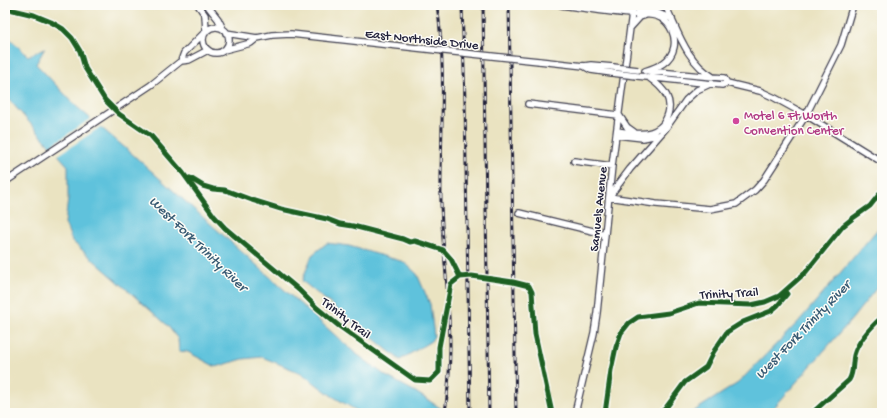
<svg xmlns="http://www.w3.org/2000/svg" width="887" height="418" viewBox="0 0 887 418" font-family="'Gochi Hand',sans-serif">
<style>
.water{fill:#5ec2dc;stroke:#40728c}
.pier{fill:#eae3c1}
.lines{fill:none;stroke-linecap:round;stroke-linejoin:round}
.minor-casing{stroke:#403f4f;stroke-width:8}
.minor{stroke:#fff;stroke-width:5.5}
.rail-casing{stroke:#22223b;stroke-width:3}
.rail{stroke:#fdfcf7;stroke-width:1.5;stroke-dasharray:4.5;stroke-linecap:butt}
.minor-bridge-casing{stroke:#403f4f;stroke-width:8;stroke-linecap:butt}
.minor-bridge{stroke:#fff;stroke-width:5.5}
.cycleway-casing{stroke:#fdfcf7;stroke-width:8}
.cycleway{stroke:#1b5e20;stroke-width:5}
.hotel-dot{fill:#d1479c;stroke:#fdfcf7;stroke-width:1.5}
.labels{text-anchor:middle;stroke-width:3;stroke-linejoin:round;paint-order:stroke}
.street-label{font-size:13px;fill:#22223b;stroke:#fdfcf7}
.hotel-label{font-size:13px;fill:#b23c85;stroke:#fdfcf7;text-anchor:start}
.water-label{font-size:14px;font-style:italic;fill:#375a73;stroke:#fdfcf7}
</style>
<rect width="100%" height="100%" fill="#fdfcf7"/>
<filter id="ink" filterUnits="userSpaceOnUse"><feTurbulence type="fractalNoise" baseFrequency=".025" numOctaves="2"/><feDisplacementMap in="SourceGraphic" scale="8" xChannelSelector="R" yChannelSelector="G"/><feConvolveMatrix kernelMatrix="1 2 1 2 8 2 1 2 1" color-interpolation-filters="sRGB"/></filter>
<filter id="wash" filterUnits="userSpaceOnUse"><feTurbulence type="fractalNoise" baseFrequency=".012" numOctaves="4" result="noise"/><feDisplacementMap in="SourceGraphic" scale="16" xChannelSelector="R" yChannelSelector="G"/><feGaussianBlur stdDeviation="0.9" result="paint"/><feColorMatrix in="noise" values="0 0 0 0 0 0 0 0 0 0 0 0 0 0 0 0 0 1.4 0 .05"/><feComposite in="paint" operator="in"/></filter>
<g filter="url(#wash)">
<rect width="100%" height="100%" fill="#eae3c1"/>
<path class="water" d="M 5,34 L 28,56 L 45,48 L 36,64 L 77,107 L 130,152 L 354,352 L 386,376 L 414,391 L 448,413 L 361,413 L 332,396 L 301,373 L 262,357 L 243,359 L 216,367 L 188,352 L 179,351 L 178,339 L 167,325 L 72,241 L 65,223 L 68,199 L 68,166 L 5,95 Z
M 882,224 L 882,281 L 852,319 L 771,411 L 769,413 L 691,413 L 738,383 L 799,321 Z
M 327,243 L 349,246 L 404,262 L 417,274 L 430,304 L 434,336 L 431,341 L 400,360 L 302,281 L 312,255 Z"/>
<path class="pier" d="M 93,117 L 102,126 L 57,156 L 49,147 Z"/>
</g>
<g filter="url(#ink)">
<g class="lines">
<g class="minor-casing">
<path id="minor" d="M 198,5 L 205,15 L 206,31
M 207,5 L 218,19 L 223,29
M 561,5 C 585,8 608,12 631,14 C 641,15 652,13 661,18 C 671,24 676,36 674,47 C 671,62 658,67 645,71
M 665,5 C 678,31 686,61 713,77
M 632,8 L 653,11 L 672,19
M203 40a13 13 0 1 1 26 0a13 13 0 1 1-26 0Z
M 630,28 L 640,17 L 646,15
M 226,33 L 257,38 L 272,35 L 291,34 L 435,50
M 224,50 L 251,43 L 257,38
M 181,61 L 184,53 L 203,34
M 539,61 L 584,66 L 591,65 L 613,67
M 584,66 L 591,70 L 612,73
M 648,71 L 724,78 L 727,83
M 637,76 L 722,85 L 727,83 L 760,91 L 775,98 L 806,115 L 882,162
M 712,83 L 697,90 L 686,100 L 666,128 L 630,169 L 609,197 L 656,204 L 710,209 L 736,204 L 755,190 L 764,180 L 806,115 L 841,45 L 853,5
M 528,104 L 618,115
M 619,115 L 627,127 L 634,132
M 617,131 C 627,132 640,136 651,132 C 657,130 662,127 665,121 C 676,101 664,88 648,77
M 616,135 L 643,138 L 658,135
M 574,161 L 612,166
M 5,182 L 151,85 L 181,61 L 189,60 L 208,50
M 519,213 L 605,234
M 575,413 L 594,333 L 597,313 L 612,166 L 633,5"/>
</g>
<use href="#minor" class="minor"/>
<g class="rail-casing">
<path id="rail" d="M 437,5 C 447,70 440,136 441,202 C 442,250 450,298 450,347 C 450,369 448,391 445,413
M 462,5 L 465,102 L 470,413
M 483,5 L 489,413
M 509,5 L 516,413"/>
</g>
<use href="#rail" class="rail"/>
<g class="minor-bridge-casing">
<path id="minor-bridge" d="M 435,50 L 539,61
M 613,67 L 638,70
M 612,73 L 637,76"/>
</g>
<use href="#minor-bridge" class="minor-bridge"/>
<g class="cycleway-casing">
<path id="cycleway" d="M 5,8 L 34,15 L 51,22 L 63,29 L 72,38 L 80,51 L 85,68 L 105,100 L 119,114 L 151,136 L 183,173 L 214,216 L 225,228 L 299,290 L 317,308 L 339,326 L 415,380 L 430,381 L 439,372 L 439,347 L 451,284 L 460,277 L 472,276 L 513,282 L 529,286 L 532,292 L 535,334 L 552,413
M 190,178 L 203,186 L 213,189 L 225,190 L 252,200 L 281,209 L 327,219 L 340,224 L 353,226 L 403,239 L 410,242 L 415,241 L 443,250 L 451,259 L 460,277
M 605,413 L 611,370 L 616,347 L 621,333 L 629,323 L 638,317 L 669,313 L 699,303 L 751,305 L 765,302 L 779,296 L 805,273 L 843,226 L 853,218 L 870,206 L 882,191
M 659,413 L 665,409 L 685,382 L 706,367 L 714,351 L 727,332 L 743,322 L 771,311 L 778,305 L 787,294
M 812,413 L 849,380 C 854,372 852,363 854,355 C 858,340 871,327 882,317"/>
</g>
<use href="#cycleway" class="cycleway"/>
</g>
</g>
<circle class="hotel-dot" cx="736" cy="121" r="4"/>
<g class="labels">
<g class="street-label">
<text transform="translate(422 38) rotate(6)" y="5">East Northside Drive</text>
<text transform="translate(597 209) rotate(-84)" y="5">Samuels Avenue</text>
<text transform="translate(729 292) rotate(-3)" y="5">Trinity Trail</text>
<text transform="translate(347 317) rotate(38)" y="5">Trinity Trail</text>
</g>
<g class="hotel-label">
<text x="744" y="119">Motel 6 Ft Worth<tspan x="744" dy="15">Convention Center</tspan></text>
</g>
<g class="water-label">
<text transform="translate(199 243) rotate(44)" y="5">West Fork Trinity River</text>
<text transform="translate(802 329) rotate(-46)" y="5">West Fork Trinity River</text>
</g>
</g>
<rect width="887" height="418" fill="none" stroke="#fdfcf7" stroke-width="20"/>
</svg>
